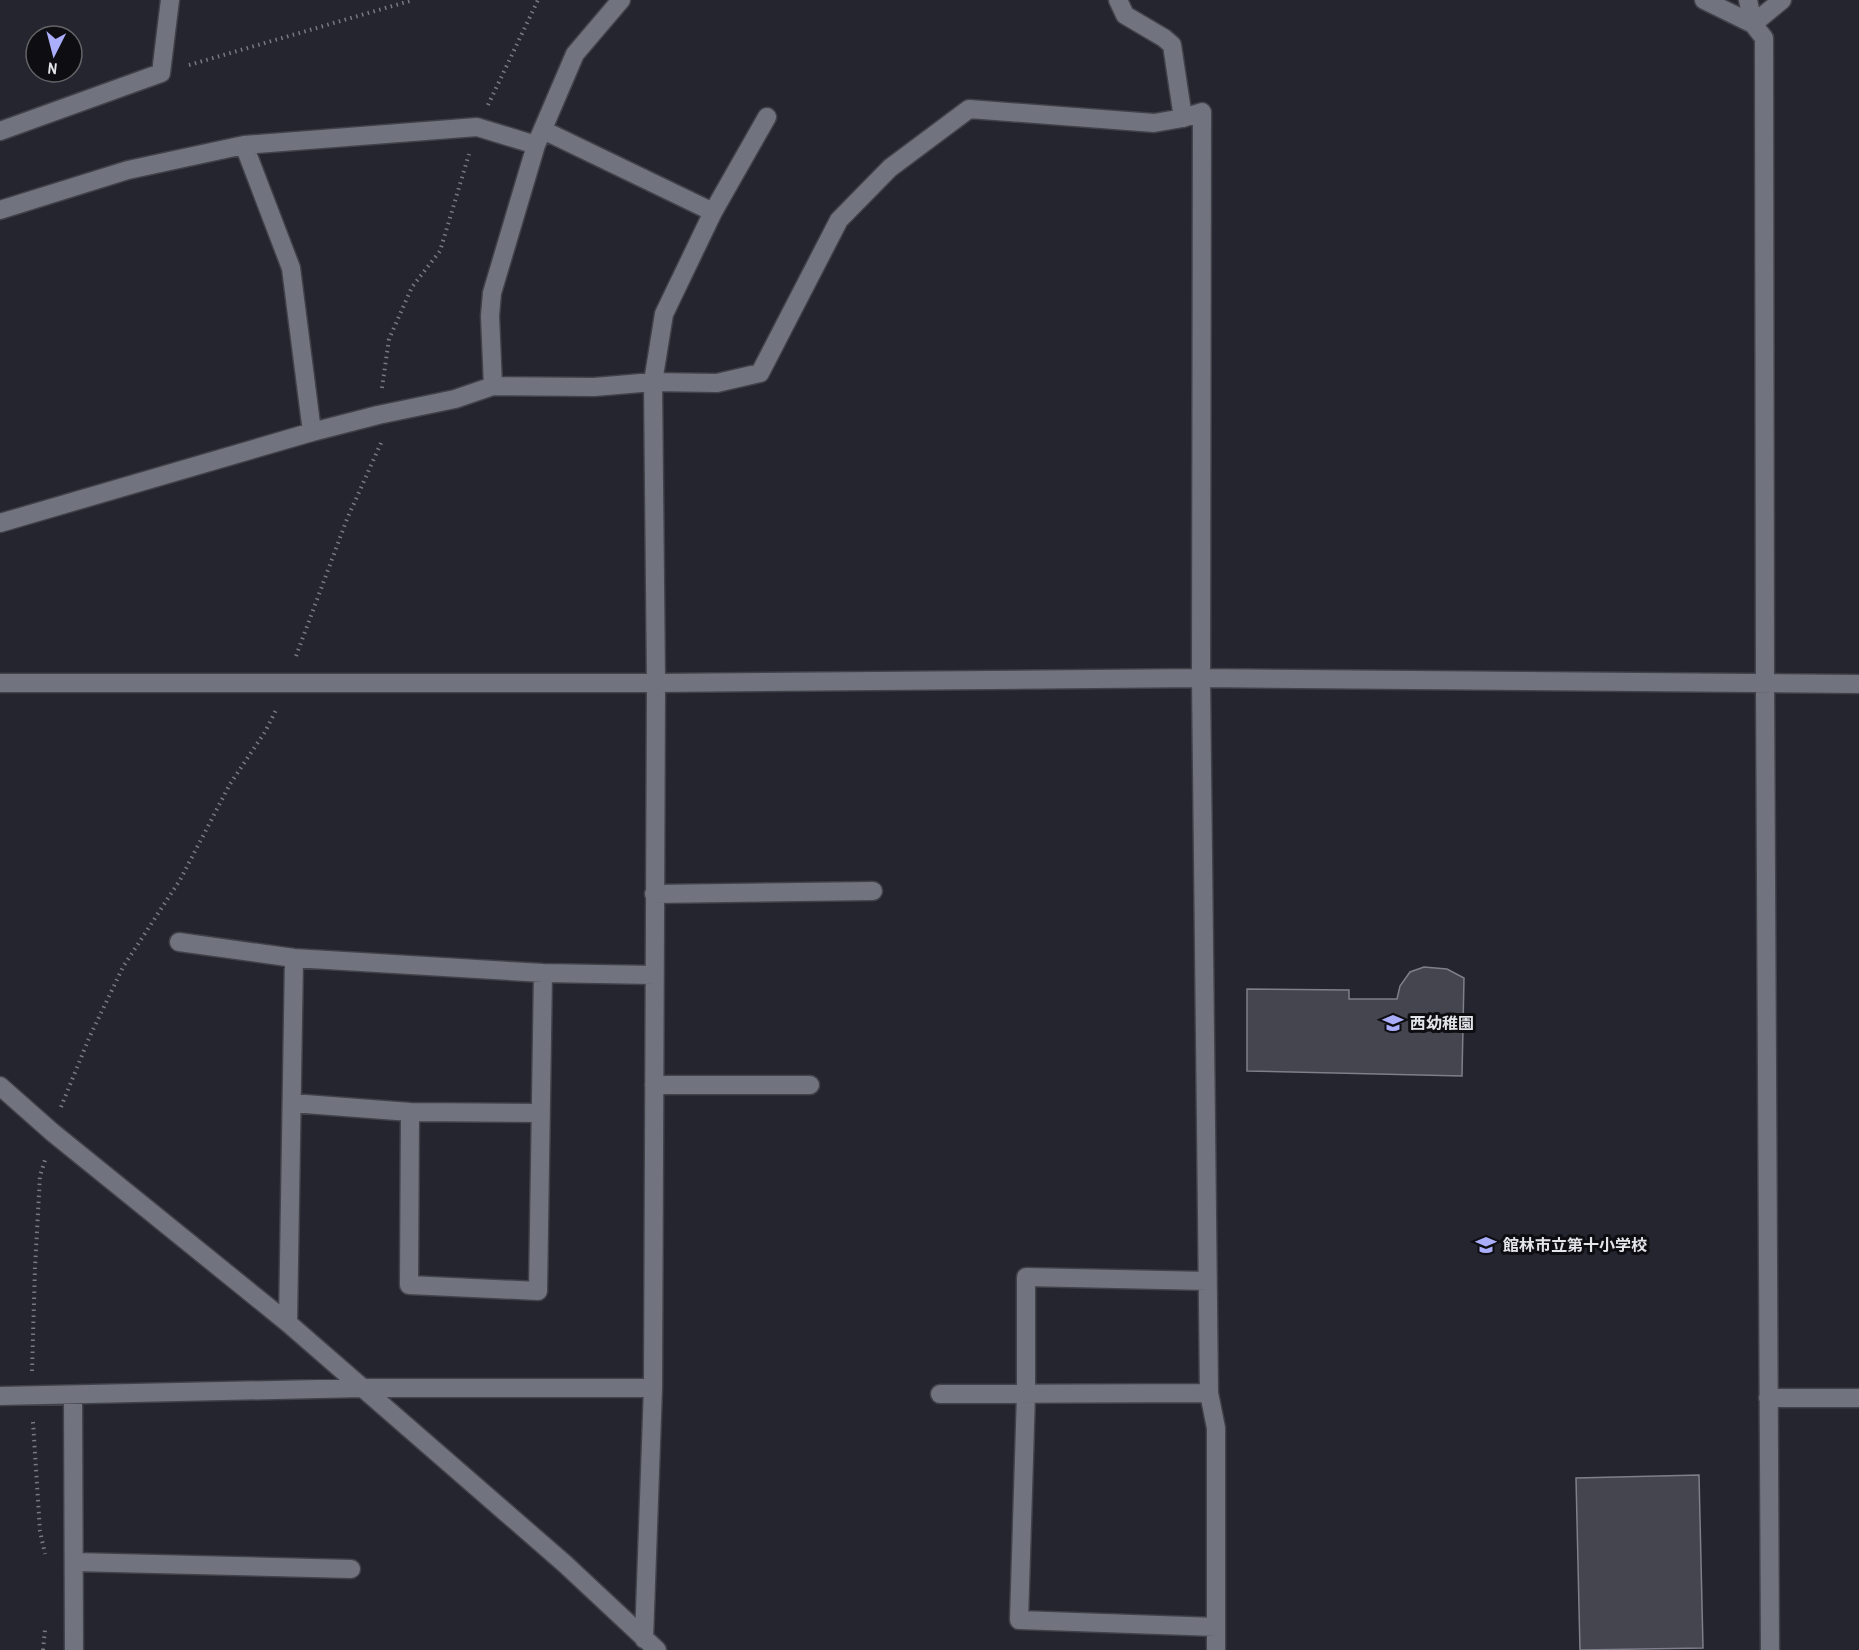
<svg xmlns="http://www.w3.org/2000/svg" width="1859" height="1650" viewBox="0 0 1859 1650" font-family="'Archivo Narrow','Noto Sans JP',sans-serif">
<style>
.building{fill:#44454f;stroke:#7e7f8b;stroke-width:1.5}
.lines{fill:none;stroke-linecap:round;stroke-linejoin:round}
.minor-casing{stroke:#414149;stroke-width:21}
.path{stroke:#797981;stroke-width:4;stroke-dasharray:1.5 4.5;stroke-linecap:butt}
.minor{stroke:#71737e;stroke-width:18}
.labels{text-anchor:middle;stroke-width:6;stroke-linejoin:round;paint-order:stroke}
.poi-label{font-size:16px;font-weight:bold;fill:#e4e4eb;stroke:#0e0e12;text-anchor:start}
</style>
<rect width="100%" height="100%" fill="#24252e"/>
<path class="building" d="M 1424,967 L 1447,969 L 1464,978 L 1462,1076 L 1247,1071 L 1247,989 L 1349,990 L 1349,999 L 1397,999 L 1400,986 L 1410,972 Z
M 1699,1475 L 1703,1648 L 1580,1650 L 1576,1478 Z"/>
<g class="lines">
<g class="minor-casing">
<path id="minor" d="M 1118,0 L 1125,15 L 1164,38 L 1172,45 L 1183,118
M 1704,0 L 1753,24
M 1748,0 L 1753,24 L 1764,38 L 1765,684 L 1770,1650
M 1753,24 L 1782,0
M 543,130 L 713,212
M 0,131 L 161,73 L 170,0
M 244,145 L 291,268 L 312,432
M 0,210 L 128,170 L 244,145 L 477,127 L 536,145
M 493,386 L 490,316 L 492,293 L 536,145 L 575,54 L 621,0
M 0,523 L 312,432 L 378,415 L 455,399 L 493,386 L 594,387 L 653,382 L 717,383 L 760,373 L 839,220 L 890,168 L 969,109 L 1154,123 L 1183,118 L 1202,112 L 1201,678 L 1209,1393 L 1216,1428 L 1216,1650
M 0,683 L 656,683 L 1201,678 L 1859,684
M 654,894 L 873,891
M 179,942 L 294,958 L 543,973 L 654,975
M 654,1085 L 810,1085
M 0,1086 L 52,1132 L 288,1323 L 565,1564 L 657,1650
M 292,1103 L 410,1112 L 409,1285 L 538,1291 L 543,973
M 410,1112 L 541,1113
M 1207,1281 L 1026,1277 L 1026,1394 L 1019,1620 L 1216,1627
M 288,1323 L 294,958
M 940,1394 L 1209,1393
M 0,1396 L 362,1388 L 653,1388
M 73,1396 L 74,1650
M 1768,1398 L 1859,1398
M 74,1562 L 351,1569
M 644,1639 L 653,1388 L 656,683 L 653,382 L 664,314 L 713,212 L 767,117"/>
</g>
<path class="path" d="M 189,65 L 413,0
M 488,105 L 538,0
M 382,388 L 389,339 L 412,287 L 440,251 L 469,154
M 296,656 L 347,519 L 381,443
M 61,1107 L 89,1038 L 123,967 L 180,880 L 230,784 L 265,732 L 276,710
M 32,1371 L 35,1268 L 40,1176 L 45,1160
M 33,1422 L 40,1531 L 45,1554
M 43,1650 L 45,1630"/>
<use href="#minor" class="minor"/>
</g>
<defs>
<g id="school-bare" transform="scale(1.62)"><path d="M0-5L7-2L0 1L-7-2ZM-4 1L0 2.5L4 1V4Q0 6-4 4Z" fill="#abaffb" stroke="#0e0e12" stroke-width="2.5" paint-order="stroke"/></g>
</defs>
<g fill-rule="evenodd">
<use href="#school-bare" x="1393" y="1023"/>
<use href="#school-bare" x="1486" y="1245"/>
</g>
<g class="labels">
<g class="poi-label">
<text x="1410" y="1029">西幼稚園</text>
<text x="1503" y="1251">館林市立第十小学校</text>
</g>
</g>
<g transform="translate(54 54) rotate(186)"><circle r="28" fill="#0e0e12" stroke="#646469" stroke-width="1.5"/>
<path d="M0-4.5L10 22L0 15L-10 22Z" fill="#abaffb"/>
<text y="-9" font-size="16" font-weight="bold" text-anchor="middle" fill="#e4e4eb">N</text>
</g>
</svg>
